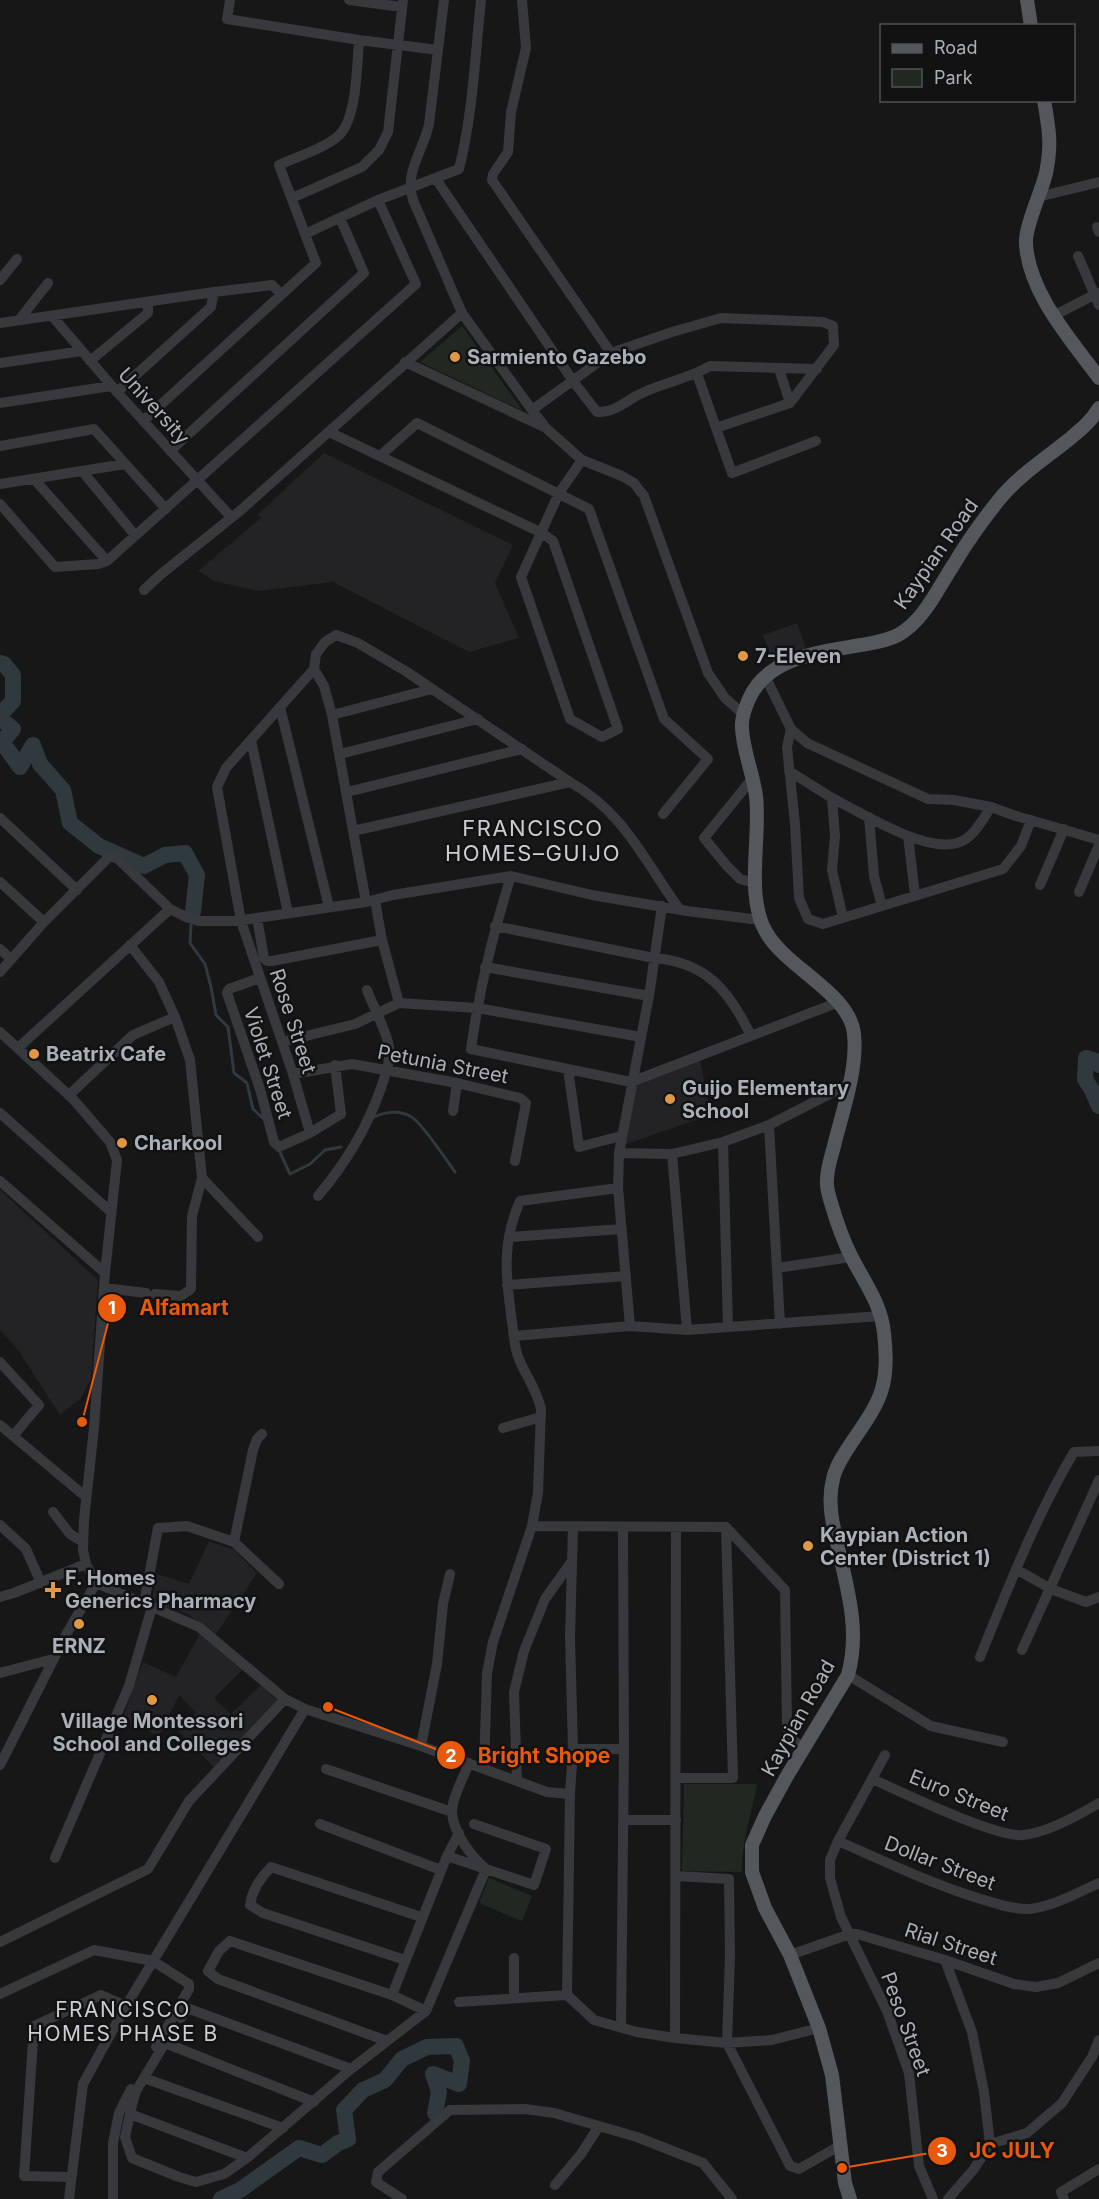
<svg xmlns="http://www.w3.org/2000/svg" width="1099" height="2199" viewBox="0 0 1099 2199" font-family="Inter,sans-serif">
<style>
.built{fill:#232325}
.green{fill:#212821}
.lines{fill:none;stroke-linecap:round;stroke-linejoin:round}
.stream{stroke:#30393d;stroke-width:3}
.river{stroke:#30393d;stroke-width:16}
.minor{stroke:#38393d;stroke-width:10}
.major{stroke:#54575c;stroke-width:14}
.poi-dot{fill:#e09746;stroke:#121213;stroke-width:2}
.labels{text-anchor:middle;stroke-width:5;stroke-linejoin:round;paint-order:stroke}
.poi-label{font-size:20px;font-weight:bold;fill:#aab0b7;stroke:#121213;text-anchor:start}
.street-label{font-size:20px;fill:#aab0b7;stroke:#121213}
.neighbourhood-label{font-size:21px;letter-spacing:1.5px;fill:#caced3;stroke:#121213}
.quarter-label{font-size:22px;letter-spacing:1.5px;fill:#caced3;stroke:#121213}
.leader{fill:none;stroke:#e8590c;stroke-width:2}
.callout-dot{fill:#e8590c;stroke:#121213;stroke-width:2}
.mark-label{font-size:18px;text-anchor:middle;font-weight:bold;fill:#fff}
.callout-label{font-size:21px;text-anchor:middle;font-weight:bold;fill:#e8590c;stroke:#121213;stroke-width:5;stroke-linejoin:round;paint-order:stroke}
</style>
<rect width="100%" height="100%" fill="#171718"/>
<path class="built" d="M 324,453 L 513,545 L 495,583 L 519,638 L 469,652 L 333,582 L 258,591 L 214,581 L 198,571 L 261,518 L 257,515 Z
M 797,623 L 807,651 L 773,663 L 763,635 Z
M 700,1060 L 711,1115 L 623,1145 L 635,1083 Z
M 0,1190 L 98,1280 L 91,1379 L 81,1398 L 60,1415 L 18,1350 L 0,1330 Z
M 209,1541 L 234,1550 L 257,1573 L 216,1634 L 186,1613 L 151,1603 L 157,1574 L 189,1584 Z
M 201,1632 L 243,1669 L 214,1698 L 231,1714 L 261,1685 L 280,1703 L 216,1769 L 178,1731 L 196,1713 L 179,1695 L 159,1736 L 122,1720 L 143,1662 L 176,1677 Z"/>
<path class="green" d="M 462,326 L 523,411 L 420,362 Z
M 684,1784 L 757,1784 C 752,1813 741,1843 742,1872 L 682,1871 Z
M 489,1878 L 532,1896 L 522,1921 L 479,1903 Z"/>
<g class="lines">
<path class="stream" d="M 191,925 L 190,943 L 205,964 L 211,987 L 216,1015 L 228,1027 L 234,1073 L 247,1083 L 253,1109 L 265,1120
M 374,1117 C 384,1112 399,1110 410,1116 C 421,1121 447,1161 455,1172
M 279,1150 L 290,1174 L 310,1164 L 325,1150 L 341,1147"/>
<path class="river" d="M 0,663 L 4,664 L 13,675 L 13,701 L 0,715
M 0,718 L 13,729 L 2,742 L 20,767 L 33,745 L 40,764 L 63,790 L 70,823 L 99,846 L 144,866 L 165,855 L 185,853 L 197,875 L 193,912
M 1099,1065 L 1096,1061 L 1086,1058 L 1085,1079 L 1092,1090 L 1099,1106
M 221,2199 L 240,2190 L 299,2148 L 322,2155 L 338,2143 L 348,2139 L 344,2110 L 363,2090 L 385,2080 L 402,2059 L 427,2047 L 456,2046 L 462,2061 L 459,2084 L 433,2074 L 439,2092 L 435,2113"/>
<path class="minor" d="M 230,0 L 227,19 L 359,40 L 438,50
M 349,0 L 402,7
M 444,0 L 429,124 C 423,152 404,172 413,200 L 462,313 L 532,410 L 547,429 L 582,460 L 622,476 L 634,483 L 644,496 L 708,673 L 725,698 L 743,714
M 522,0 L 526,48 L 511,112 L 508,152 L 493,174 L 492,180 L 611,353 L 532,410
M 436,179 L 573,381 L 597,412 C 612,413 623,404 636,396 C 659,383 687,380 710,366 L 817,369
M 1038,197 L 1099,182
M 292,198 L 362,167 L 379,150 L 388,132 L 403,0
M 1097,227 L 1099,232
M 305,234 L 378,200 L 459,169 C 473,114 475,56 481,0
M 1078,256 L 1099,305
M 0,280 L 17,259
M 1053,316 L 1098,293
M 53,317 L 117,392 L 231,517
M 19,320 L 48,283
M 0,323 L 214,292 L 272,285 L 281,294
M 611,353 L 672,332 L 721,318 L 823,322 L 833,326 L 834,345 L 790,403 L 716,428
M 90,361 L 148,313 L 148,302
M 405,362 L 544,427
M 0,363 L 82,351
M 779,369 L 790,403
M 697,374 L 732,473 L 816,441
M 117,392 L 211,307 L 214,292
M 0,403 L 111,386
M 143,421 L 316,263 L 279,165 C 296,157 323,149 337,137 C 357,122 357,65 359,40
M 329,432 L 542,533 L 553,541 L 618,729 L 602,737 L 570,719 L 521,577 L 559,493 L 582,460
M 0,446 L 94,429 L 166,509
M 170,451 L 364,273 L 340,218
M 380,456 L 417,423 L 589,509 L 664,719 L 708,759 L 663,814
M 83,472 L 134,534
M 34,479 L 107,561
M 0,484 L 125,464
M 0,504 L 55,567 L 98,564 L 107,561 L 416,284 L 378,200
M 144,590 L 160,575 L 241,510 L 462,313
M 765,676 L 791,729 L 807,743 L 928,799 L 954,800 L 991,807 L 1013,815 L 1099,840
M 280,707 L 329,907
M 332,715 L 432,689
M 791,729 L 787,747 L 795,824 L 799,898 L 808,919 L 823,924 L 1003,869 L 1021,846 L 1031,820
M 251,740 L 288,913
M 340,754 L 478,719
M 789,771 L 832,798
M 752,779 L 704,838 L 727,866 L 740,879 L 755,883
M 347,792 L 522,749
M 869,817 L 874,876 L 882,906
M 0,818 L 77,890
M 353,831 L 570,782
M 908,836 L 915,895
M 511,876 C 493,933 479,990 471,1049 L 631,1082 L 839,1002
M 0,882 L 44,922
M 1040,885 L 1064,829
M 1079,892 L 1099,845
M 366,902 L 332,715 L 324,686 L 314,669 L 316,654 L 325,642 L 336,635 L 358,643 L 407,672 L 570,782 C 624,812 645,862 680,910
M 257,918 L 264,958 L 267,961 L 272,961 L 382,940 L 375,900
M 843,918 L 832,870 L 835,836 L 832,798 C 861,813 926,853 957,843 C 974,838 982,820 991,807
M 495,926 L 654,958 C 707,962 730,992 751,1036
M 382,940 L 399,1003 L 477,1008 L 641,1037
M 130,945 L 159,982 L 175,1017 L 190,1060 L 202,1178
M 0,949 L 11,959
M 485,967 L 649,996
M 0,972 L 44,922 L 108,858 L 112,857 L 117,858 L 170,909 L 186,917 L 199,921 L 236,921 L 257,918 L 366,902 L 393,895 L 511,876 L 592,895 L 687,911 L 760,920
M 260,978 L 229,989 L 227,993 L 260,1089 L 274,1142 L 279,1147 L 310,1133 L 341,1114 L 335,1065
M 0,1032 L 73,1099 L 110,1142 L 117,1160 L 105,1273 L 94,1428 L 84,1520 L 83,1550 L 86,1564 L 96,1583 L 199,1627 L 285,1699 L 305,1709 L 421,1746 L 547,1792 L 570,1794
M 282,1042 L 355,1024 L 399,1003
M 18,1048 L 170,909
M 568,1069 L 579,1147 L 621,1136
M 293,1074 L 352,1064 L 457,1083 L 520,1098 L 526,1103 L 515,1161
M 69,1095 L 133,1035 L 175,1017
M 453,1111 L 457,1083
M 0,1113 L 111,1212
M 769,1125 L 849,1084
M 310,1133 L 293,1074 L 241,921 L 217,787 L 226,768 L 314,669
M 723,1142 L 728,1327
M 619,1153 L 672,1154 L 723,1142 L 769,1125 L 780,1324
M 672,1154 L 687,1330
M 0,1181 L 105,1273
M 318,1196 C 346,1163 367,1128 381,1088 C 385,1075 391,1061 389,1047 C 387,1032 373,1006 367,990
M 510,1237 L 622,1229
M 777,1268 L 851,1257
M 507,1285 L 626,1276
M 104,1288 L 146,1293
M 155,1294 L 181,1296 L 191,1289 L 192,1216 L 202,1178 L 258,1237
M 630,1326 L 618,1188 L 619,1153 L 649,996 L 662,906
M 514,1336 L 630,1326 L 687,1330 L 881,1316
M 0,1362 L 39,1405 L 13,1436
M 0,1425 L 86,1497
M 503,1428 L 541,1417
M 53,1512 L 70,1534 L 83,1542
M 0,1525 L 26,1549 L 41,1583
M 532,1526 L 726,1527 L 785,1590 L 787,1728 L 792,1739 L 804,1749
M 234,1542 L 253,1450 L 257,1439 L 262,1434
M 1016,1569 L 1051,1589 L 1086,1602 L 1099,1597
M 0,1597 L 14,1593 L 86,1564
M 144,1603 L 158,1528 L 187,1526 L 234,1542 L 279,1584
M 1022,1650 L 1099,1480
M 980,1657 C 1008,1588 1036,1516 1074,1452 L 1099,1451
M 0,1673 L 53,1659
M 848,1675 L 931,1726 L 1003,1742
M 421,1746 L 437,1664 L 443,1604 L 450,1574
M 573,1749 L 624,1749
M 885,1755 L 838,1841 L 830,1860 L 830,1878 L 841,1917 L 887,2011 L 909,2073 L 919,2166 L 933,2199
M 0,1765 L 67,1633 L 96,1583
M 326,1769 L 452,1812
M 484,1769 L 487,1673 L 493,1642 L 532,1526 L 538,1493 L 541,1409 C 537,1390 526,1376 519,1359 C 514,1348 514,1334 512,1322 C 506,1278 501,1244 520,1201 L 618,1188
M 677,1778 L 733,1778 L 726,1527
M 872,1779 C 902,1792 996,1838 1023,1835 C 1047,1833 1079,1815 1099,1803
M 517,1781 L 514,1692 L 524,1651 L 545,1599 L 572,1561
M 623,1820 L 676,1820
M 320,1824 L 441,1870
M 459,1833 L 447,1856 L 486,1869 C 471,1856 454,1834 452,1813 C 451,1800 464,1776 469,1763
M 838,1841 C 886,1862 934,1885 984,1900 C 998,1904 1015,1910 1030,1909 C 1054,1906 1077,1893 1099,1883
M 55,1858 L 129,1686 L 152,1607
M 676,1876 L 729,1879 L 730,1956 L 727,2043 L 790,2166 L 799,2169 L 841,2145
M 0,1942 L 148,1869 L 189,1801 L 285,1699
M 790,1955 L 850,1934 L 857,1934 L 945,1960 L 1014,1984 L 1036,1987 L 1058,1983 L 1099,1963
M 405,1960 L 263,1913 L 250,1905 C 252,1890 260,1878 271,1867 L 421,1917
M 945,1960 L 972,2032 L 984,2092 L 990,2144
M 0,1994 L 94,1950 L 153,1961 L 189,1984 L 189,1989 L 156,2047
M 392,1995 L 447,1856
M 567,1995 L 570,1794 L 573,1749 L 570,1637 L 573,1527
M 514,1997 L 514,1958
M 459,2002 L 567,1995 L 594,2020 L 637,2032 L 675,2038 L 727,2043 L 772,2040 L 819,2028
M 181,2018 L 187,2008 L 351,2069
M 621,2027 L 624,1749 L 623,1528
M 675,2038 L 676,1527
M 168,2039 L 165,2043 L 314,2102
M 387,2041 L 218,1979 L 208,1971 L 219,1951 L 230,1941 L 392,1995 L 426,2011
M 165,2043 L 136,2091 L 132,2105 L 125,2137 L 132,2158 L 179,2177 L 196,2182 L 224,2174 L 247,2158 L 351,2069 L 426,2011 L 486,1869 L 534,1885 L 546,1849 L 474,1824
M 144,2078 L 283,2128
M 130,2114 L 247,2158
M 71,2177 L 24,2176 L 34,2026 L 101,1995 L 126,2006
M 555,2185 L 581,2154 L 599,2126
M 69,2199 L 83,2084 L 126,2006 L 305,1709
M 113,2199 L 113,2143 L 119,2113 L 131,2089
M 402,2199 L 376,2182 L 378,2172 L 450,2110 L 525,2109 L 554,2113 L 637,2137 L 703,2163 L 732,2199
M 948,2199 L 974,2169 L 990,2144 L 1027,2133 L 1062,2103 L 1092,2057 L 1099,2040
M 1064,2199 L 1061,2192 L 1099,2169"/>
<path class="major" d="M 1027,0 L 1031,26
M 1044,100 C 1049,129 1052,144 1046,173 C 1042,191 1025,226 1026,243 C 1028,292 1071,340 1099,378
M 850,2199 L 845,2183 L 832,2075 L 819,2028 L 790,1955 L 765,1908 L 752,1872 L 752,1845 L 765,1816 L 787,1776 L 848,1675 C 860,1631 848,1591 838,1547 C 833,1526 827,1502 833,1479 C 836,1465 846,1451 854,1439 C 882,1399 890,1383 884,1333 C 881,1303 864,1282 851,1256 C 843,1240 837,1223 832,1206 C 830,1199 827,1191 827,1184 C 826,1171 831,1158 834,1146 C 842,1113 858,1068 854,1034 C 850,993 786,968 766,932 C 745,896 761,837 756,796 C 753,773 743,751 742,728 C 741,719 745,708 749,699 C 767,657 821,652 861,645 C 873,643 887,641 898,635 C 924,621 938,588 954,564 C 967,542 982,521 998,501 C 1017,477 1043,460 1067,441 C 1079,431 1091,422 1099,408"/>
</g>
<g class="poi-dot">
<circle cx="455" cy="357" r="6"/>
<circle cx="743" cy="656" r="6"/>
<circle cx="34" cy="1054" r="6"/>
<circle cx="670" cy="1099" r="6"/>
<circle cx="122" cy="1143" r="6"/>
<circle cx="808" cy="1546" r="6"/>
<path d="M50 1581h6v6h6v6h-6v6h-6v-6h-6v-6h6z"/>
<circle cx="79" cy="1624" r="6"/>
<circle cx="152" cy="1700" r="6"/>
</g>
<g class="labels">
<g class="poi-label">
<text x="467" y="364">Sarmiento Gazebo</text>
<text x="755" y="663">7-Eleven</text>
<text x="46" y="1061">Beatrix Cafe</text>
<text x="682" y="1095">Guijo Elementary<tspan x="682" dy="23">School</tspan></text>
<text x="134" y="1150">Charkool</text>
<text x="820" y="1542">Kaypian Action<tspan x="820" dy="23">Center (District 1)</tspan></text>
<text x="65" y="1585">F. Homes<tspan x="65" dy="23">Generics Pharmacy</tspan></text>
<text x="79" y="1653" text-anchor="middle">ERNZ</text>
<text x="152" y="1728" text-anchor="middle">Village Montessori<tspan x="152" dy="23">School and Colleges</tspan></text>
</g>
<g class="street-label">
<text transform="translate(154 406) rotate(48)" y="7">University</text>
<text transform="translate(936 554) rotate(-55)" y="7">Kaypian Road</text>
<text transform="translate(293 1021) rotate(72)" y="7">Rose Street</text>
<text transform="translate(268 1063) rotate(72)" y="7">Violet Street</text>
<text transform="translate(443 1064) rotate(11)" y="7">Petunia Street</text>
<text transform="translate(798 1718) rotate(-61)" y="7">Kaypian Road</text>
<text transform="translate(959 1795) rotate(22)" y="7">Euro Street</text>
<text transform="translate(940 1863) rotate(21)" y="7">Dollar Street</text>
<text transform="translate(951 1944) rotate(18)" y="7">Rial Street</text>
<text transform="translate(906 2024) rotate(70)" y="7">Peso Street</text>
</g>
<g class="neighbourhood-label">
<text x="123" y="2017">FRANCISCO<tspan x="123" dy="24">HOMES PHASE B</tspan></text>
</g>
<g class="quarter-label">
<text x="533" y="836">FRANCISCO<tspan x="533" dy="25">HOMES–GUIJO</tspan></text>
</g>
</g>
<path class="leader" d="M82 1422L112 1308M328 1707L451 1755M842 2168L942 2151"/>
<g class="callout-dot">
<circle cx="82" cy="1422" r="6"/>
<circle cx="328" cy="1707" r="6"/>
<circle cx="842" cy="2168" r="6"/>
<circle cx="112" cy="1308" r="15"/>
<circle cx="451" cy="1755" r="15"/>
<circle cx="942" cy="2151" r="15"/>
</g>
<g class="mark-label">
<text x="112" y="1314">1</text>
<text x="451" y="1762">2</text>
<text x="942" y="2157">3</text>
</g>
<g class="callout-label">
<text x="184" y="1315">Alfamart</text>
<text x="544" y="1763">Bright Shope</text>
<text x="1012" y="2158">JC JULY</text>
</g>
<rect x="880" y="24" width="195" height="78" fill="#121213" stroke="#4f5155" stroke-width="1.5"/>
<rect x="892" y="44" width="30" height="9" fill="#54575c" stroke="#4f5155" stroke-width="1.5"/>
<text x="934" y="54" font-size="18" fill="#aab0b7">Road</text>
<rect x="892" y="69" width="30" height="18" fill="#212821" stroke="#4f5155" stroke-width="1.5"/>
<text x="934" y="84" font-size="18" fill="#aab0b7">Park</text>
</svg>
